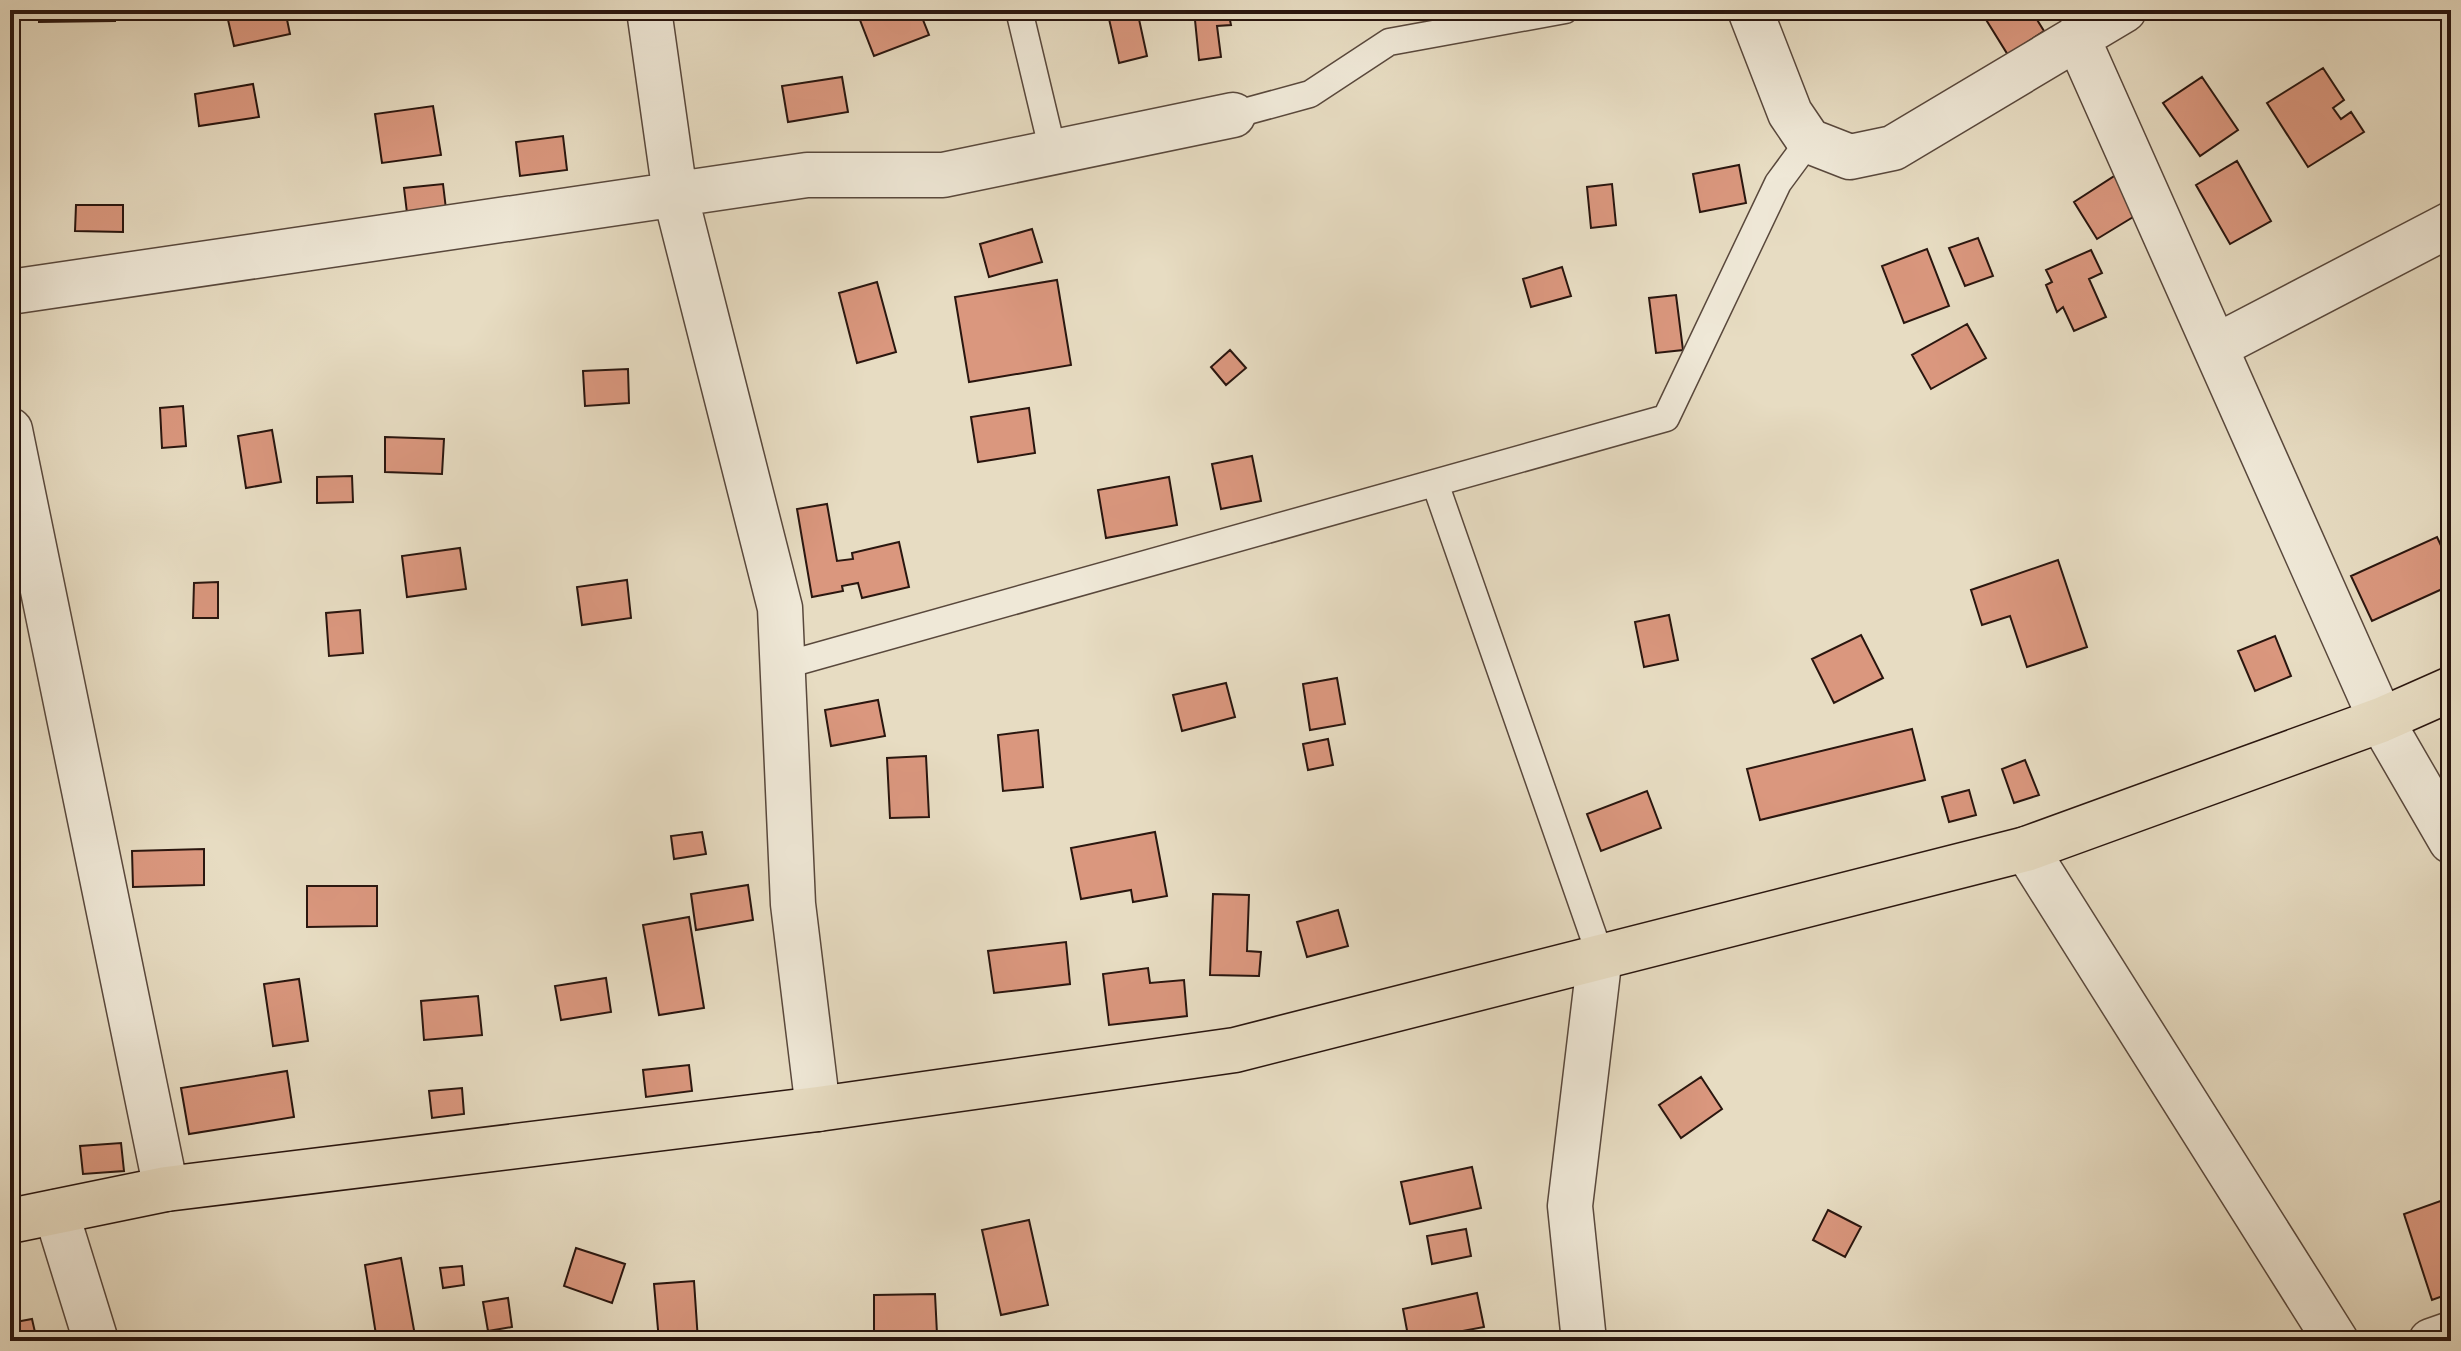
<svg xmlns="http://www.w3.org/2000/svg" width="2461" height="1351" viewBox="0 0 2461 1351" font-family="'IM FELL French Canon',serif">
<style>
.building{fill:#da977e;stroke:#2a160f;stroke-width:2}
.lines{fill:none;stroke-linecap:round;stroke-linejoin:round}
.lane-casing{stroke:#59483c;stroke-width:29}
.street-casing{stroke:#59483c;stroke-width:47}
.primary-casing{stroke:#2a160f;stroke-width:47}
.lane{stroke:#efe8d7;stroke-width:26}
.street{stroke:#efe8d7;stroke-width:44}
.primary{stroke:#e7dcc2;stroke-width:44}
</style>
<rect width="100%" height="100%" fill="#e7dcc2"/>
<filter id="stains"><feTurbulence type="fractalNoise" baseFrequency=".0025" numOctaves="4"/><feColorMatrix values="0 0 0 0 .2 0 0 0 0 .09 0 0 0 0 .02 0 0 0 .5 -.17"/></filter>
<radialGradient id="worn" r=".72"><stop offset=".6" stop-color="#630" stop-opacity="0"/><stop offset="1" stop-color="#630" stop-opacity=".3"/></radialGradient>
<path class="building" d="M 39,10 L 115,10 L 115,21 L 39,22 Z
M 285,10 L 290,34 L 234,46 L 226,11 Z
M 888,10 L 919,10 L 929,35 L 874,56 L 860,20 Z
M 1107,10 L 1137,10 L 1147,56 L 1119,63 Z
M 1194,10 L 1228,10 L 1231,25 L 1217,26 L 1221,57 L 1199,60 Z
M 1980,10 L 2031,10 L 2044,31 L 2008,55 Z
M 2323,68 L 2344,100 L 2333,108 L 2341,119 L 2351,112 L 2364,132 L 2308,167 L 2267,103 Z
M 842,77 L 848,112 L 788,122 L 782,86 Z
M 2202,77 L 2238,130 L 2200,156 L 2163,103 Z
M 253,84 L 259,117 L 199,126 L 195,94 Z
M 433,106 L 441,155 L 382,163 L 375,114 Z
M 563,136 L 567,170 L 520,176 L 516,142 Z
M 2237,161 L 2271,221 L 2230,244 L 2196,185 Z
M 1739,165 L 1746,203 L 1700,212 L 1693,174 Z
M 2119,173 L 2143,211 L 2097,239 L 2074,202 Z
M 443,184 L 446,209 L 407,213 L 404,188 Z
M 1612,184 L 1616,225 L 1591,228 L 1587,187 Z
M 76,205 L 123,205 L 123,232 L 75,231 Z
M 1032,229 L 1042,262 L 989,277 L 980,244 Z
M 1978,238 L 1993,276 L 1965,286 L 1949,248 Z
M 1927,249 L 1949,306 L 1904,323 L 1882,266 Z
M 2091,250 L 2102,273 L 2089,279 L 2106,317 L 2074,331 L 2063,307 L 2057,312 L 2046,285 L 2052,282 L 2046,270 Z
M 1562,267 L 1571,296 L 1531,307 L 1523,279 Z
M 1057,280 L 1071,365 L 969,382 L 955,297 Z
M 877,282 L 896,352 L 857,363 L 839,293 Z
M 1676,295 L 1683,350 L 1656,353 L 1649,298 Z
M 1967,324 L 1986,358 L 1931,389 L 1912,355 Z
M 1230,350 L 1246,368 L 1226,385 L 1211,367 Z
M 628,369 L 629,403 L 585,406 L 583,371 Z
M 183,406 L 186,446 L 162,448 L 160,408 Z
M 1029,408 L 1035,453 L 978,462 L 971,417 Z
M 272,430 L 281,482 L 246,488 L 238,436 Z
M 385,437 L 444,439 L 442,474 L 385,472 Z
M 1252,456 L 1261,501 L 1221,509 L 1212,464 Z
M 352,476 L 353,502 L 317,503 L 317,477 Z
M 1169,477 L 1177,525 L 1106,538 L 1098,490 Z
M 827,504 L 837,561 L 853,559 L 852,553 L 899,542 L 909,587 L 862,598 L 858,583 L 842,586 L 843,591 L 812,597 L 797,509 Z
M 2437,537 L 2451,567 L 2451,585 L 2372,621 L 2351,576 Z
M 460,548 L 466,589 L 407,597 L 402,556 Z
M 2058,560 L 2087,647 L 2027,667 L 2010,616 L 1982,625 L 1971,590 Z
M 627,580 L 631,618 L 582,625 L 577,587 Z
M 218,582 L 218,618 L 193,618 L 194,583 Z
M 360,610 L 363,653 L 329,656 L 326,613 Z
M 1669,615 L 1678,660 L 1644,667 L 1635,622 Z
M 1861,635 L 1883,678 L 1834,703 L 1812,659 Z
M 2275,636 L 2291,676 L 2255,691 L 2238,651 Z
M 1337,678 L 1345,724 L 1310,730 L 1303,684 Z
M 1226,683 L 1235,717 L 1182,731 L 1173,695 Z
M 878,700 L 885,736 L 831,746 L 825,710 Z
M 1912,729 L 1925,780 L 1760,820 L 1747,769 Z
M 1038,730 L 1043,787 L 1003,791 L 998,735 Z
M 1328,739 L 1333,765 L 1308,770 L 1303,744 Z
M 926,756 L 929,817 L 890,818 L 887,758 Z
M 2025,760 L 2039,795 L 2014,803 L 2002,769 Z
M 1969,790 L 1976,815 L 1949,822 L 1942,797 Z
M 1647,791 L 1661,828 L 1601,851 L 1587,814 Z
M 702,832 L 706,854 L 674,859 L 671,836 Z
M 1155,832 L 1167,896 L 1133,902 L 1131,890 L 1081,899 L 1071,848 Z
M 204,849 L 204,885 L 133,887 L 132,851 Z
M 748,885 L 753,920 L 696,930 L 691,894 Z
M 307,886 L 377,886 L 377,926 L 307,927 Z
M 1213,894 L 1249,895 L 1247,951 L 1261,952 L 1259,976 L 1210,975 Z
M 1338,910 L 1348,946 L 1307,957 L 1297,922 Z
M 689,917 L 704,1008 L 659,1015 L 643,925 Z
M 1066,942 L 1070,984 L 994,993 L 988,951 Z
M 1148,968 L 1150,983 L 1184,980 L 1187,1016 L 1109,1025 L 1103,974 Z
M 606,978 L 611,1012 L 561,1020 L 555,986 Z
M 299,979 L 308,1041 L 273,1046 L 264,984 Z
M 478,996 L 482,1035 L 424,1040 L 421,1001 Z
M 689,1065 L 692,1091 L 646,1097 L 643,1070 Z
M 287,1071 L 294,1117 L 189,1134 L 181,1088 Z
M 1701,1077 L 1722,1109 L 1681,1138 L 1659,1105 Z
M 462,1088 L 464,1114 L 432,1118 L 429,1091 Z
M 121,1143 L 124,1171 L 83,1174 L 80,1146 Z
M 1472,1167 L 1481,1208 L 1410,1224 L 1401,1182 Z
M 2446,1199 L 2451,1215 L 2451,1293 L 2432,1300 L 2404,1214 Z
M 1828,1210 L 1861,1227 L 1845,1257 L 1813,1240 Z
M 1029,1220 L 1048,1305 L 1001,1315 L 982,1230 Z
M 1466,1229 L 1471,1256 L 1432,1264 L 1427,1236 Z
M 576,1248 L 625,1264 L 612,1303 L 564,1286 Z
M 401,1258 L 416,1341 L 377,1341 L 365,1265 Z
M 462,1266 L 464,1285 L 443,1288 L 440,1268 Z
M 694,1281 L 698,1341 L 659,1341 L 654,1284 Z
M 1477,1293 L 1484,1327 L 1409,1341 L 1403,1309 Z
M 935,1294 L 937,1334 L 874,1334 L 874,1295 Z
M 508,1298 L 512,1327 L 488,1331 L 483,1302 Z
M 32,1319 L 37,1341 L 10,1341 L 10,1323 Z
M 1178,1334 L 1179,1341 L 1131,1341 Z"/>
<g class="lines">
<g class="lane-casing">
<path id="lane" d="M 1019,10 L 1053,152
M 1233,115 L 1310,94 L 1389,42 L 1565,10
M 1435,483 L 1600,955
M 782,666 L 1666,418 L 1778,183 L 1809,141"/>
</g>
<g class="street-casing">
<path id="street" d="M 649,10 L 675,194 L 780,608 L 793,904 L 818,1109
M 1750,10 L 1790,113 L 1809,141 L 1850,157 L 1893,148 L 2124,10
M 2077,37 L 2381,720 L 2451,841
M 10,292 L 807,175 L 943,175 L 1233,115
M 2215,347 L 2451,224
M 10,430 L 166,1189
M 2026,849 L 2336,1341
M 56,1212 L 96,1341
M 1584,1341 L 1570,1206 L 1600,955
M 2431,1341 L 2451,1334"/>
</g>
<g class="primary-casing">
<path id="primary" d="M 10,1221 L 166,1189 L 818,1109 L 1235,1050 L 2026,849 L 2381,720 L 2451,689"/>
</g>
<use href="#lane" class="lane"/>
<use href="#street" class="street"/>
<use href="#primary" class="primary"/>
</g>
<rect width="2461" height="1351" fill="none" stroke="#e7dcc2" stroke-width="40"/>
<rect x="12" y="12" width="2437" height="1327" fill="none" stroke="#2a160f" stroke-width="4"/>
<rect x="20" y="20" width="2421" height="1311" fill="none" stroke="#2a160f" stroke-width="2"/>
<rect width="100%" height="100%" filter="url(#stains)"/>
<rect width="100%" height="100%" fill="url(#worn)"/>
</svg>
